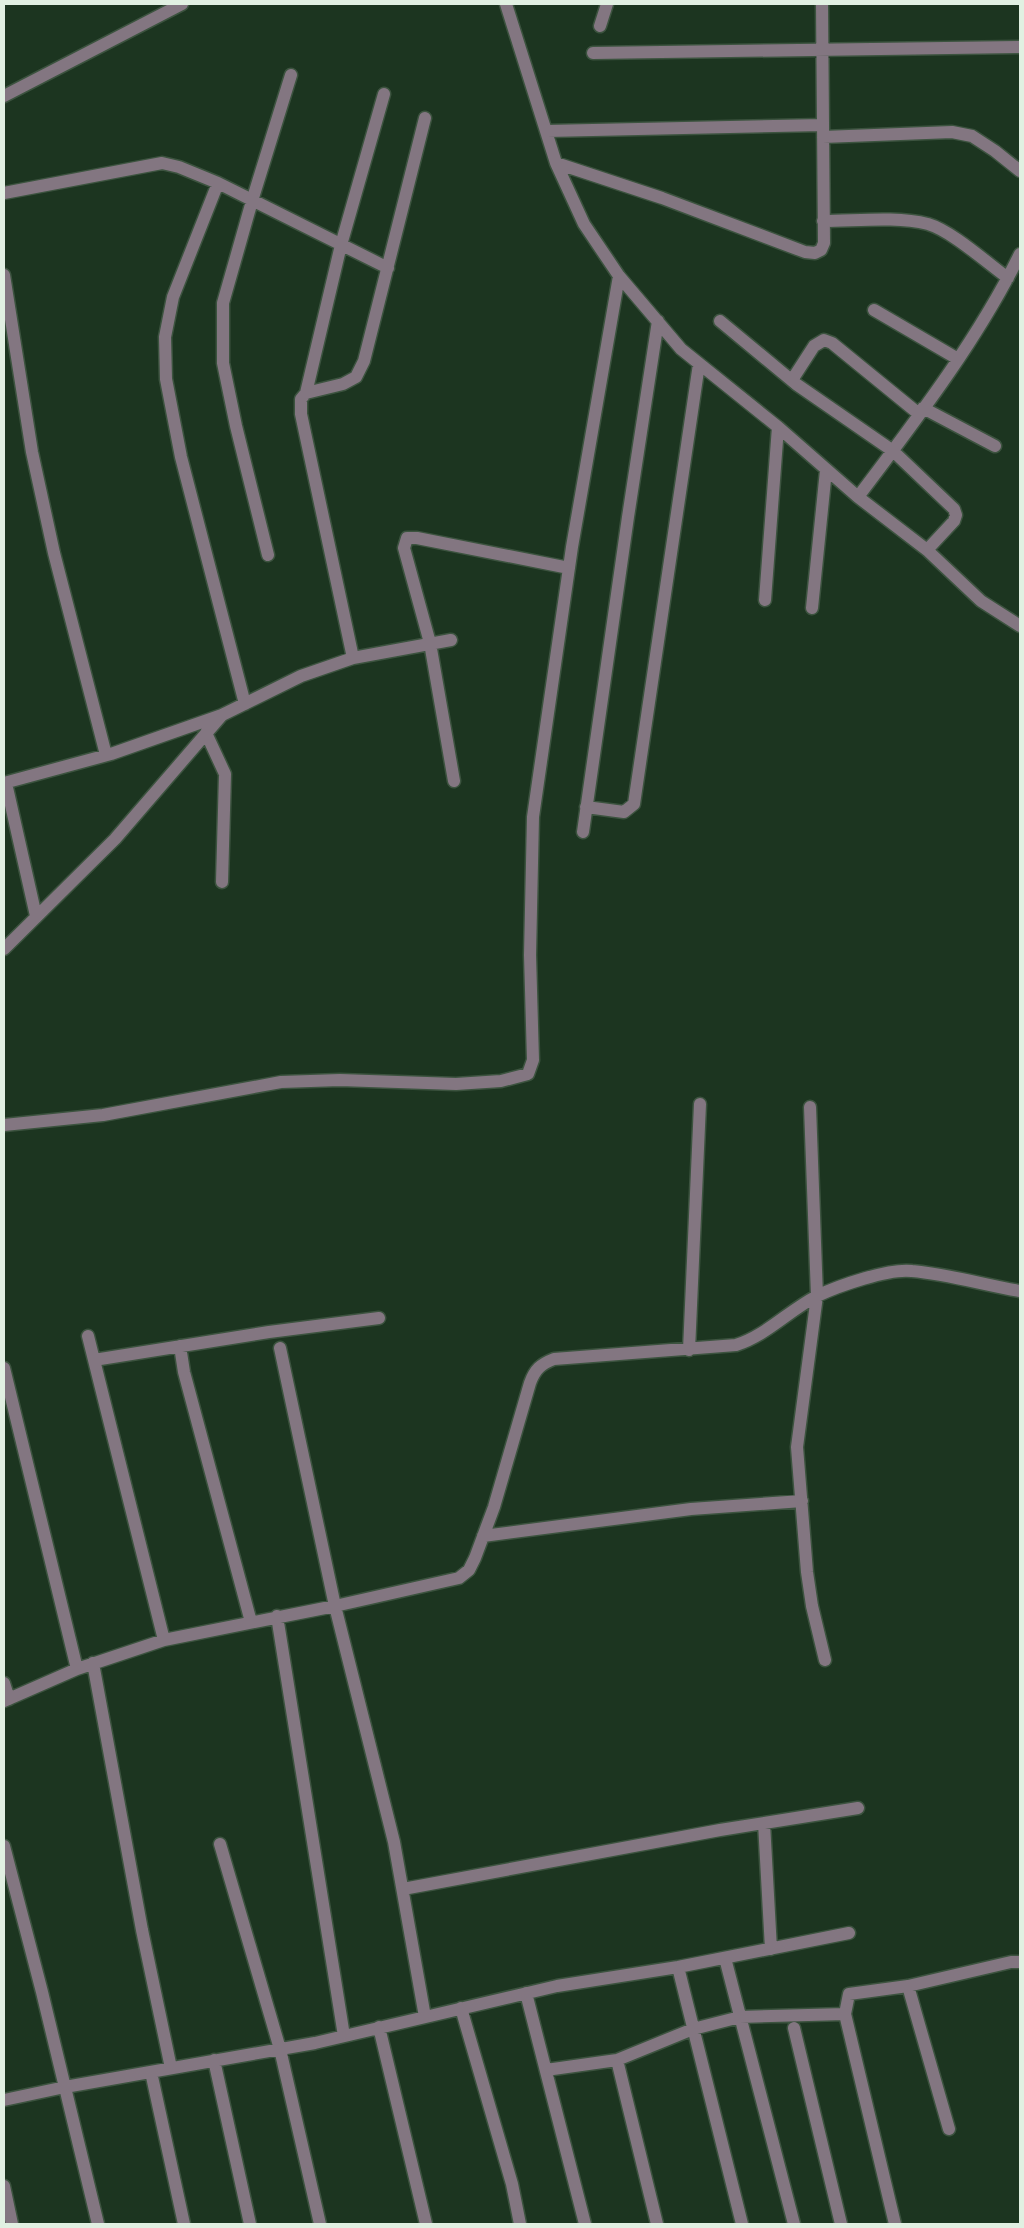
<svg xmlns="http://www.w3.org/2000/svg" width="1024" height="2228" viewBox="0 0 1024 2228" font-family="'Exo 2',sans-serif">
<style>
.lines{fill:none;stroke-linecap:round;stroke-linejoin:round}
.minor-casing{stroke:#3c533f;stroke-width:15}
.minor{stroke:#837681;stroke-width:12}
</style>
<rect width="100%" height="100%" fill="#1c3520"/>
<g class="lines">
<g class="minor-casing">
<path id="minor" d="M 506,4 L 556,163 L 584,224 L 619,276 L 681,349 L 778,427 L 858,497 L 927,550 L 981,601 L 1020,626
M 600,26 L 607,4
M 593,53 L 1020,47
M 4,96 L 182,4
M 547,131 L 822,125
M 823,137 L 952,132 L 972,136 L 995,151 L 1020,171
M 556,163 L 662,198 L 805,252 L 815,253 L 821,250 L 824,243 L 822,4
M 218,183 L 173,297 L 165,337 L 166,379 L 181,457 L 245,704
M 4,193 L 162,163 L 179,167 L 218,183 L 388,268
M 823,221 C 857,221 895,216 928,224 C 952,231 987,263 1008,278
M 4,275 L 32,452 L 54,553 L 106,755
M 874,310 L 958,359
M 720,321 L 796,384 L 893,451 L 954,509 L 956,515 L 954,521 L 927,550
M 792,380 L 814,346 L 824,340 L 832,343 L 919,414
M 306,393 L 341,245 L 384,94
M 923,408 L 995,446
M 858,497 C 916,420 977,341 1020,254
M 268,555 L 236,426 L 223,363 L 223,303 L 252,201 L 291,75
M 765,600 L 778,427
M 812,608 L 826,470
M 353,658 L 301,414 L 301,399 L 306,393 L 343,384 L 356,377 L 364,361 L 425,118
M 206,733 L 225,774 L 222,882
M 454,781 L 430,643 L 404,548 L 407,538 L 417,538 L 569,568
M 4,783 L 111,754 L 222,715 L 301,676 L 353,658 L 451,640
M 6,783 L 36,916
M 586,807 L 624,812 L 634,804 L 699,364
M 583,832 L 628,517 L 658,321
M 4,949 L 115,839 L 222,715
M 810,1107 L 817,1296 L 797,1447 L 807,1572 L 812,1606 L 825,1660
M 4,1125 L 103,1115 L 281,1082 L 340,1080 L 456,1084 L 501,1081 L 528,1074 L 533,1060 L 530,955 L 533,817 L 572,547 L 619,276
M 88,1336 L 164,1640
M 180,1346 L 184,1372 L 251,1622
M 280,1348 L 335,1606 L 394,1842 L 425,2017
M 689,1350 L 700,1104
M 94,1360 L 269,1332 L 379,1318
M 4,1368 L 77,1669
M 483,1536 L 691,1509 L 802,1501
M 277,1616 L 344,2036
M 93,1663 L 142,1930 L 171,2068
M 4,1683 L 9,1699
M 4,1701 L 77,1669 L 164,1640 L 335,1606 L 459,1578 L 469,1570 L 475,1558 L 494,1507 L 530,1383 C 535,1369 541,1364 554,1359 L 736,1345 C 767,1335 788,1311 817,1296 C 838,1286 889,1268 912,1271 C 948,1274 984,1285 1020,1291
M 764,1823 L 771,1949
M 220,1844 L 280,2049 L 320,2224
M 4,1846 L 42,1992 L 98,2224
M 403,1889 L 720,1830 L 858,1808
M 725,1958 L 794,2224
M 678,1967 L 742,2224
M 908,1986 L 949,2129
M 526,1993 L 585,2224
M 461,2008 L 512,2184 L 520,2224
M 845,2014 L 895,2224
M 379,2027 L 426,2224
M 794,2028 L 841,2224
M 214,2060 L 250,2224
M 617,2060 L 657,2224
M 546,2070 L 617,2060 L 693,2029 L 740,2017 L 845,2014 L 849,1994 L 908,1986 L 1011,1962 L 1020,1962
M 151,2072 L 184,2224
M 4,2100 L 65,2087 L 315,2043 L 557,1986 L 678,1967 L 849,1933
M 4,2186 L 12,2224"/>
</g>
<use href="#minor" class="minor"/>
</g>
<rect width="1024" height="2228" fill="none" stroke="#e1f0e2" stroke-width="10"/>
</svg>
